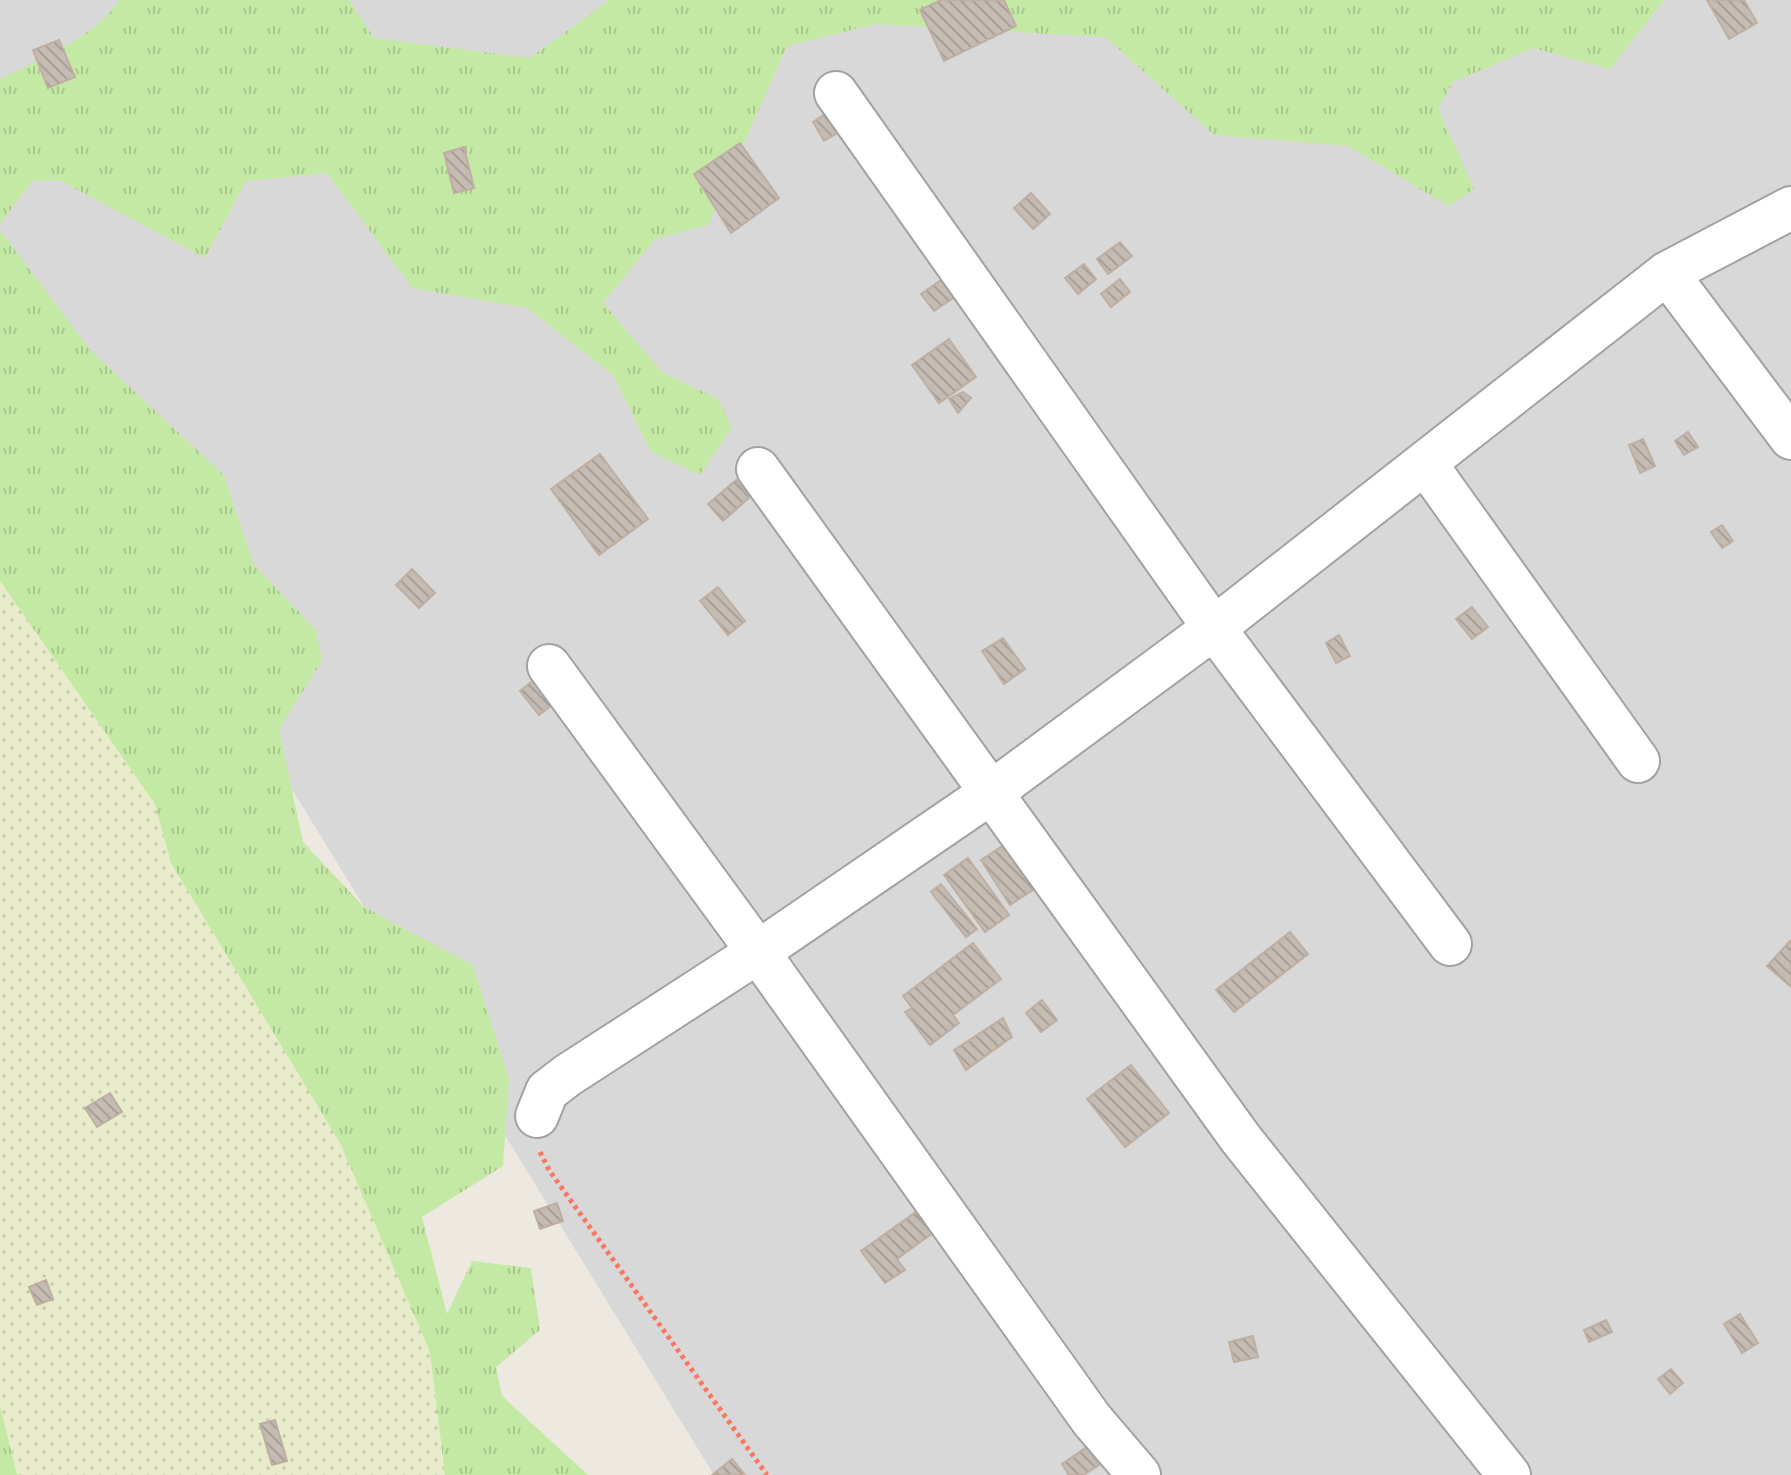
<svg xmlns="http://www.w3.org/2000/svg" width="1791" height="1475" viewBox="0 0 1791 1475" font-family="Commissioner,sans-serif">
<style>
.residential{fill:#d9d8d8}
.farmland{fill:url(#farmland-dots)}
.grass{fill:url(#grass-tufts)}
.building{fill:url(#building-back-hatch);stroke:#beafa2;stroke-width:2}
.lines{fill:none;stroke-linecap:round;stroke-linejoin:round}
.minor-casing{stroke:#a2a2a2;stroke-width:46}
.path{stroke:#fb7563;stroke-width:5;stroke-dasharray:4 4;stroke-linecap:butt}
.minor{stroke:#fff;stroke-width:42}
</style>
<defs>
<pattern id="farmland-dots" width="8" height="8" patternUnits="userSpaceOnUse" patternTransform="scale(2)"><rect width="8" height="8" fill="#e9ecca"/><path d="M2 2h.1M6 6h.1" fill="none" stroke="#c7caad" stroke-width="1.8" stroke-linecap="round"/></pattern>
<pattern id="grass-tufts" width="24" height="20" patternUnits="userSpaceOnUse" patternTransform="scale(2)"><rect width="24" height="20" fill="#c4e9a4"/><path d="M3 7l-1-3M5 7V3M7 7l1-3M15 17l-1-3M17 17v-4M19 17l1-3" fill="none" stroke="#a8c78d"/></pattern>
<pattern id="building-back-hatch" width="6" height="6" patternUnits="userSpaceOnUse" patternTransform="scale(2)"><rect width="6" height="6" fill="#c4bbb3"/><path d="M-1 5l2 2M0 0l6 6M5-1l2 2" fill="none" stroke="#a8a099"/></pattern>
</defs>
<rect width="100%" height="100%" fill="#ede9e0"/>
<path class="residential" d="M 0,0 L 1791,0 L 1791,1475 L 714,1475 L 0,315 Z"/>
<path class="farmland" d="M 0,581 L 155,804 L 171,863 L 340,1143 L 430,1352 L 445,1475 L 17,1475 L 0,1405 Z"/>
<path class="grass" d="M 119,0 L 349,0 L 374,38 L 530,58 L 609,0 L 1664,0 L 1610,69 L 1533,48 L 1453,82 L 1438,108 L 1474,189 L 1449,206 L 1348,146 L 1214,135 L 1105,37 L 876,24 L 787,46 L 708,225 L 655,239 L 603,303 L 662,372 L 718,399 L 732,427 L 700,475 L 651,452 L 613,375 L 527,308 L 412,288 L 327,173 L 246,181 L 205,258 L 59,180 L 32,181 L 0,224 L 0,79 C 35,62 100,34 119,0 Z
M 0,230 L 91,351 L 224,475 L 254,565 L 316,630 L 322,661 L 279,729 L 303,842 L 364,907 L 473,965 L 509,1079 L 503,1166 L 422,1217 L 447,1314 L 472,1261 L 531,1268 L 540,1330 L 496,1367 L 502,1396 L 588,1475 L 445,1475 L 430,1352 L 340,1143 L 171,863 L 155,804 L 0,581 Z
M 0,1405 L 17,1475 L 0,1475 Z"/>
<path class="building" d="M 941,0 L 1004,0 L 1016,26 L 944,61 L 920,10 Z
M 1707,0 L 1744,0 L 1757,23 L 1729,39 Z
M 59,40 L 75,77 L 48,88 L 33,50 Z
M 834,108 L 846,128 L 824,141 L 813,122 Z
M 740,143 L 779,198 L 731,233 L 694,174 Z
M 464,147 L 474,188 L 454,193 L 444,153 Z
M 1031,193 L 1050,214 L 1033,229 L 1014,208 Z
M 1120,242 L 1132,256 L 1108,274 L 1097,259 Z
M 1084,264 L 1096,279 L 1078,294 L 1065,278 Z
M 957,269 L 971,286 L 934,311 L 921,294 Z
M 1120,279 L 1130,292 L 1111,307 L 1101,294 Z
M 949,339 L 976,377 L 939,403 L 912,365 Z
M 963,392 L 971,398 L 958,413 L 949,399 Z
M 1688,432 L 1698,447 L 1684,455 L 1675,441 Z
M 1643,439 L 1655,466 L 1640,473 L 1629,445 Z
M 600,454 L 648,519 L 599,555 L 551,489 Z
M 736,480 L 750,497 L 723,521 L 708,504 Z
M 1722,525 L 1733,541 L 1722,548 L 1711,532 Z
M 412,569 L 435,593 L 419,608 L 396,585 Z
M 718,587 L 745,621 L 728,635 L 700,601 Z
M 1472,607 L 1488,627 L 1472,639 L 1456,619 Z
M 1339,635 L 1350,656 L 1336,663 L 1326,643 Z
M 1003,638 L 1025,669 L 1004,684 L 982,651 Z
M 544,672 L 563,696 L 539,715 L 520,691 Z
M 1010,841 L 1039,886 L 1010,905 L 981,860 Z
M 968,858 L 1009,915 L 985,932 L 944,875 Z
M 941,884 L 977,929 L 966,937 L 931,892 Z
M 1290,932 L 1308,954 L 1234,1012 L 1216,990 Z
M 1791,940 L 1791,987 L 1767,966 Z
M 973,943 L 1001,979 L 953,1015 L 959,1023 L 930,1045 L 905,1012 L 912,1008 L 903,996 Z
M 1042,1000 L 1057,1020 L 1041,1032 L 1026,1013 Z
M 1003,1018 L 1012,1037 L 966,1070 L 954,1050 Z
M 1131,1065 L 1169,1113 L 1125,1147 L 1087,1099 Z
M 110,1093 L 122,1112 L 97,1127 L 85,1108 Z
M 937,1197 L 952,1219 L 897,1259 L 905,1270 L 885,1283 L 861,1251 Z
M 557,1203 L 563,1221 L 540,1229 L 534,1211 Z
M 46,1280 L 53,1299 L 37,1305 L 29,1287 Z
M 1740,1314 L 1758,1343 L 1742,1353 L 1724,1324 Z
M 1606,1320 L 1612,1332 L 1589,1342 L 1584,1330 Z
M 1253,1336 L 1258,1357 L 1234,1362 L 1229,1342 Z
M 1671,1369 L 1683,1383 L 1670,1394 L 1658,1379 Z
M 275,1420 L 287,1461 L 272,1465 L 260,1424 Z
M 1087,1447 L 1099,1465 L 1084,1475 L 1069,1475 L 1062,1464 Z
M 732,1459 L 745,1475 L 712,1475 Z"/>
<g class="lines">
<g class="minor-casing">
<path id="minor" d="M 836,93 L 1214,628 L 1450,944
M 1667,273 L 1791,438
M 1425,463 L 1638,761
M 758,469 L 1241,1139 L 1509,1475
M 549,666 L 758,952 L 1092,1420 L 1139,1475
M 537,1116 L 547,1091 L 568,1075 L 758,952 L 989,794 L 1214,628 L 1667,273 L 1791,208"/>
</g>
<path class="path" d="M 540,1152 L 549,1170 L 767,1475"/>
<use href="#minor" class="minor"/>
</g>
</svg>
